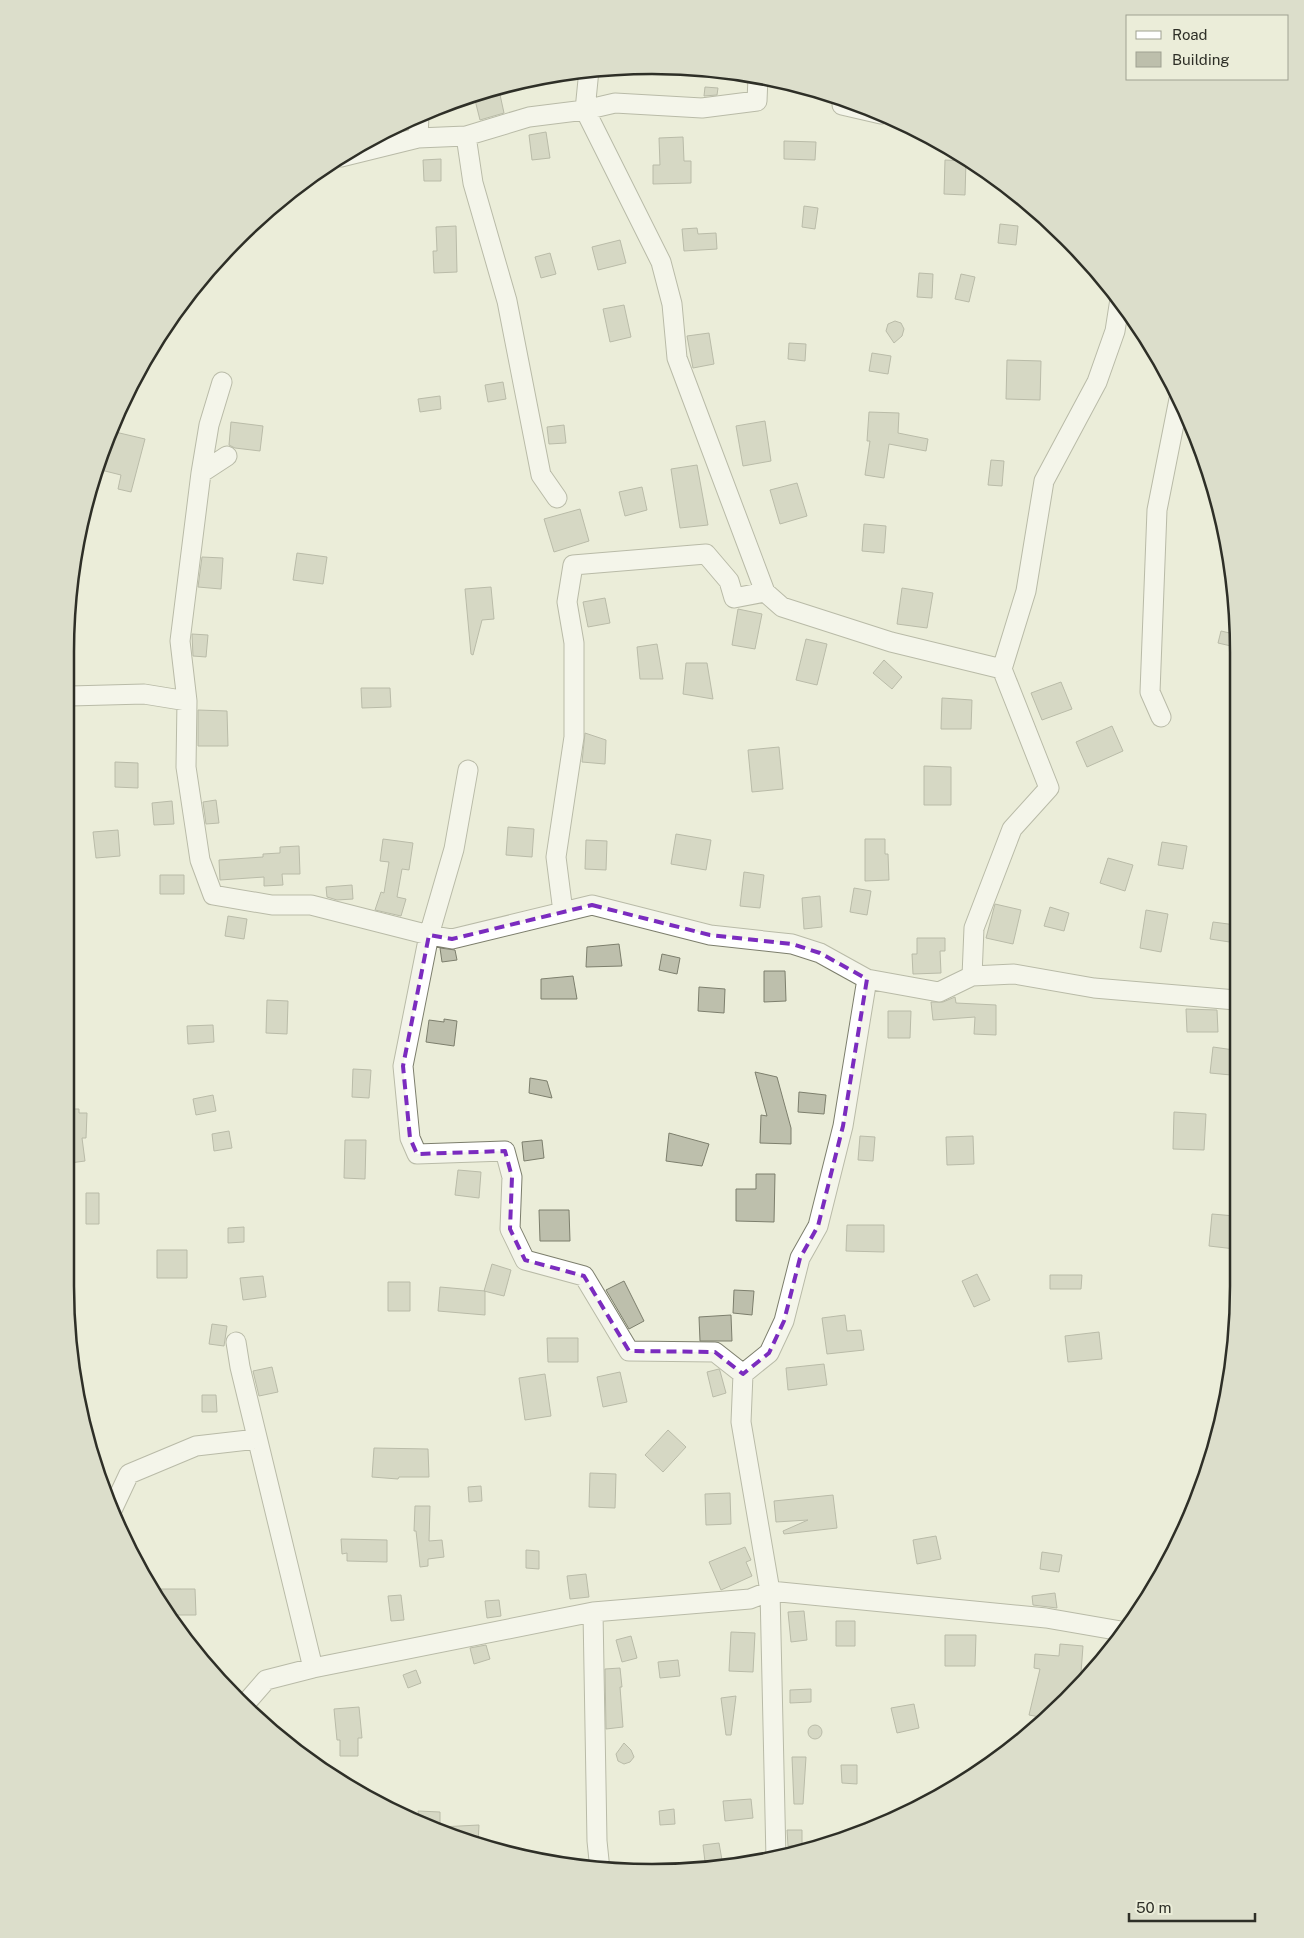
<svg xmlns="http://www.w3.org/2000/svg" width="1304" height="1938" viewBox="0 0 1304 1938" font-family="'Public Sans',sans-serif">
<style>
.building{fill:#bdbfac;stroke:#7d7f6d}
.lines{fill:none;stroke-linecap:round;stroke-linejoin:round}
.minor-casing{stroke:#7c7e6c;stroke-width:21}
.minor{stroke:#fff;stroke-width:19}
.marked{fill:none;stroke:#7b2cbf;stroke-width:4;stroke-dasharray:10 6;stroke-linejoin:round}
.rim{fill:none;stroke:#2e2f27;stroke-width:2.5}
</style>
<rect width="100%" height="100%" fill="#ebedd9"/>
<path class="building" d="M 705,87 L 718,88 L 717,95 L 704,96 Z
M 499,90 L 504,113 L 480,120 L 474,96 Z
M 546,132 L 550,158 L 532,160 L 529,135 Z
M 683,137 L 684,161 L 691,161 L 691,183 L 653,184 L 653,165 L 660,165 L 659,138 Z
M 784,141 L 816,142 L 815,160 L 784,159 Z
M 441,159 L 441,181 L 424,181 L 423,160 Z
M 945,160 L 966,161 L 965,195 L 944,194 Z
M 804,206 L 818,208 L 815,229 L 802,227 Z
M 1000,224 L 1018,226 L 1016,245 L 998,243 Z
M 456,226 L 457,272 L 434,273 L 433,251 L 437,251 L 436,227 Z
M 697,228 L 698,234 L 716,233 L 717,249 L 684,251 L 682,229 Z
M 620,240 L 626,263 L 598,270 L 592,247 Z
M 550,253 L 556,274 L 541,278 L 535,257 Z
M 919,273 L 933,274 L 932,298 L 917,297 Z
M 961,274 L 975,277 L 969,302 L 955,299 Z
M 624,305 L 631,337 L 610,342 L 603,309 Z
M 895,321 L 901,323 L 904,329 L 902,336 L 894,343 L 886,331 L 888,324 Z
M 709,333 L 714,364 L 693,368 L 687,336 Z
M 789,343 L 806,344 L 805,361 L 788,359 Z
M 872,353 L 891,356 L 888,374 L 869,371 Z
M 1007,360 L 1041,361 L 1040,400 L 1006,399 Z
M 503,382 L 506,399 L 488,402 L 485,385 Z
M 440,396 L 441,409 L 420,412 L 418,399 Z
M 869,412 L 899,413 L 898,433 L 928,439 L 926,451 L 889,444 L 884,478 L 865,475 L 870,441 L 867,441 Z
M 765,421 L 771,461 L 743,466 L 736,426 Z
M 231,422 L 263,426 L 260,451 L 235,448 L 229,445 Z
M 564,425 L 566,443 L 549,444 L 547,427 Z
M 111,431 L 145,439 L 131,492 L 118,489 L 121,475 L 97,469 Z
M 991,460 L 1004,461 L 1002,486 L 988,485 Z
M 697,465 L 708,525 L 680,528 L 671,469 Z
M 797,483 L 807,516 L 780,524 L 770,490 Z
M 642,487 L 647,510 L 625,516 L 619,492 Z
M 580,509 L 589,541 L 554,552 L 544,519 Z
M 864,524 L 886,526 L 884,553 L 862,551 Z
M 297,553 L 327,557 L 323,584 L 293,580 Z
M 202,557 L 223,558 L 221,589 L 198,587 Z
M 491,587 L 494,619 L 482,620 L 473,655 L 471,654 L 465,589 Z
M 902,588 L 933,593 L 927,628 L 897,624 Z
M 605,598 L 610,623 L 588,627 L 583,602 Z
M 738,609 L 762,614 L 755,649 L 732,645 Z
M 1221,631 L 1234,634 L 1231,646 L 1218,643 Z
M 192,634 L 208,635 L 206,657 L 193,656 Z
M 806,639 L 827,644 L 817,685 L 796,680 Z
M 657,644 L 663,679 L 640,679 L 637,647 Z
M 884,660 L 902,677 L 892,689 L 873,673 Z
M 686,663 L 707,663 L 713,699 L 683,694 Z
M 1061,682 L 1072,709 L 1042,720 L 1031,693 Z
M 361,688 L 390,688 L 391,707 L 362,708 Z
M 942,698 L 972,700 L 971,729 L 941,729 Z
M 198,710 L 227,711 L 228,746 L 198,746 Z
M 1112,726 L 1123,751 L 1087,767 L 1076,742 Z
M 585,733 L 606,740 L 605,764 L 582,762 Z
M 779,747 L 783,789 L 752,792 L 748,750 Z
M 115,762 L 138,763 L 138,788 L 115,787 Z
M 924,766 L 951,767 L 951,805 L 924,805 Z
M 216,800 L 219,823 L 206,824 L 203,802 Z
M 172,801 L 174,824 L 154,825 L 152,803 Z
M 508,827 L 534,829 L 532,857 L 506,855 Z
M 118,830 L 120,856 L 96,858 L 93,832 Z
M 676,834 L 711,840 L 706,870 L 671,864 Z
M 383,839 L 413,843 L 409,870 L 402,869 L 397,897 L 406,899 L 401,916 L 375,910 L 381,892 L 384,893 L 389,862 L 380,861 Z
M 865,839 L 885,839 L 885,854 L 888,854 L 889,880 L 865,881 Z
M 586,840 L 607,841 L 606,870 L 585,869 Z
M 1162,842 L 1187,846 L 1183,869 L 1158,865 Z
M 299,846 L 300,874 L 282,874 L 283,885 L 264,886 L 264,877 L 220,880 L 219,860 L 263,857 L 263,854 L 280,853 L 280,847 Z
M 1108,858 L 1133,865 L 1125,891 L 1100,883 Z
M 744,872 L 764,875 L 760,908 L 740,906 Z
M 160,875 L 184,875 L 184,894 L 160,894 Z
M 352,885 L 353,899 L 337,900 L 327,897 L 326,887 Z
M 854,888 L 871,891 L 867,915 L 850,912 Z
M 820,896 L 822,927 L 804,929 L 802,898 Z
M 995,904 L 1021,910 L 1013,944 L 986,938 Z
M 1050,907 L 1069,913 L 1064,931 L 1044,926 Z
M 1146,910 L 1168,914 L 1161,952 L 1140,948 Z
M 228,916 L 247,919 L 244,939 L 225,936 Z
M 1213,922 L 1236,925 L 1236,943 L 1210,939 Z
M 917,938 L 945,938 L 945,951 L 940,951 L 941,973 L 913,974 L 912,954 L 917,954 Z
M 619,944 L 622,966 L 586,967 L 587,947 Z
M 440,948 L 455,950 L 457,960 L 442,962 Z
M 662,954 L 680,958 L 677,974 L 659,970 Z
M 764,971 L 785,971 L 786,1001 L 764,1002 Z
M 573,976 L 577,999 L 541,999 L 541,979 Z
M 699,987 L 725,989 L 724,1013 L 698,1011 Z
M 955,997 L 956,1003 L 996,1005 L 996,1035 L 974,1034 L 975,1017 L 933,1020 L 931,1002 L 943,1002 Z
M 267,1000 L 288,1001 L 287,1034 L 266,1033 Z
M 1186,1009 L 1217,1010 L 1218,1032 L 1187,1032 Z
M 888,1011 L 911,1011 L 910,1038 L 888,1038 Z
M 444,1019 L 457,1021 L 454,1046 L 426,1042 L 429,1020 L 444,1022 Z
M 213,1025 L 214,1042 L 188,1044 L 187,1026 Z
M 1213,1047 L 1234,1050 L 1231,1075 L 1210,1073 Z
M 353,1069 L 371,1070 L 369,1098 L 352,1097 Z
M 755,1072 L 777,1077 L 791,1128 L 791,1144 L 760,1143 L 761,1115 L 767,1116 Z
M 530,1078 L 547,1081 L 552,1098 L 529,1093 Z
M 799,1092 L 826,1095 L 824,1114 L 798,1112 Z
M 213,1095 L 216,1111 L 196,1115 L 193,1099 Z
M 70,1109 L 79,1109 L 79,1113 L 87,1113 L 86,1138 L 82,1138 L 85,1161 L 70,1163 Z
M 1174,1112 L 1206,1114 L 1204,1150 L 1173,1149 Z
M 229,1131 L 232,1148 L 214,1151 L 212,1134 Z
M 669,1133 L 709,1144 L 702,1166 L 666,1161 Z
M 860,1136 L 875,1137 L 873,1161 L 858,1160 Z
M 973,1136 L 974,1164 L 947,1165 L 946,1137 Z
M 345,1140 L 366,1140 L 365,1179 L 344,1178 Z
M 542,1140 L 544,1158 L 524,1161 L 522,1142 Z
M 458,1170 L 481,1172 L 479,1198 L 455,1195 Z
M 756,1174 L 775,1174 L 774,1222 L 736,1221 L 736,1189 L 756,1189 Z
M 86,1193 L 99,1193 L 99,1224 L 86,1224 Z
M 539,1210 L 569,1210 L 570,1241 L 540,1241 Z
M 1212,1214 L 1235,1216 L 1235,1249 L 1209,1246 Z
M 847,1225 L 884,1225 L 884,1252 L 846,1251 Z
M 244,1227 L 244,1242 L 228,1243 L 228,1228 Z
M 157,1250 L 187,1250 L 187,1278 L 157,1278 Z
M 492,1264 L 511,1270 L 504,1296 L 484,1291 Z
M 977,1274 L 990,1300 L 974,1307 L 962,1281 Z
M 1050,1275 L 1082,1275 L 1081,1289 L 1050,1289 Z
M 263,1276 L 266,1297 L 243,1300 L 240,1278 Z
M 624,1281 L 644,1321 L 629,1329 L 606,1290 Z
M 388,1282 L 410,1282 L 410,1311 L 388,1311 Z
M 440,1287 L 485,1291 L 485,1315 L 438,1311 Z
M 734,1290 L 754,1291 L 752,1315 L 733,1313 Z
M 731,1315 L 732,1341 L 700,1341 L 699,1317 Z
M 845,1315 L 847,1331 L 861,1330 L 864,1350 L 827,1354 L 822,1318 Z
M 212,1324 L 227,1326 L 224,1346 L 209,1344 Z
M 1099,1332 L 1102,1359 L 1068,1362 L 1065,1336 Z
M 547,1338 L 578,1338 L 578,1362 L 548,1362 Z
M 824,1364 L 827,1385 L 788,1390 L 786,1368 Z
M 272,1367 L 278,1392 L 259,1396 L 253,1371 Z
M 719,1369 L 720,1371 L 726,1393 L 713,1397 L 707,1372 Z
M 620,1372 L 627,1402 L 603,1407 L 597,1377 Z
M 545,1374 L 551,1416 L 525,1420 L 519,1378 Z
M 202,1395 L 216,1395 L 217,1412 L 202,1412 Z
M 668,1430 L 686,1447 L 663,1472 L 645,1455 Z
M 374,1448 L 428,1449 L 429,1477 L 399,1477 L 398,1479 L 372,1477 Z
M 590,1473 L 616,1474 L 615,1508 L 589,1507 Z
M 481,1486 L 482,1501 L 469,1502 L 468,1487 Z
M 730,1493 L 731,1524 L 706,1525 L 705,1494 Z
M 833,1495 L 837,1528 L 784,1534 L 783,1531 L 808,1520 L 776,1522 L 774,1501 Z
M 415,1506 L 430,1506 L 429,1541 L 442,1540 L 444,1557 L 428,1559 L 428,1566 L 420,1567 L 416,1531 L 414,1531 Z
M 936,1536 L 941,1559 L 917,1564 L 913,1540 Z
M 341,1539 L 387,1540 L 387,1562 L 347,1561 L 347,1553 L 342,1554 Z
M 745,1547 L 751,1560 L 746,1562 L 752,1576 L 721,1590 L 709,1562 Z
M 526,1550 L 539,1551 L 539,1569 L 526,1568 Z
M 1042,1552 L 1062,1555 L 1059,1572 L 1040,1569 Z
M 586,1574 L 589,1597 L 570,1599 L 567,1576 Z
M 153,1589 L 195,1589 L 196,1615 L 167,1615 Z
M 1055,1593 L 1057,1608 L 1033,1605 L 1032,1596 Z
M 401,1595 L 404,1620 L 391,1621 L 388,1596 Z
M 499,1600 L 501,1616 L 487,1618 L 485,1601 Z
M 804,1611 L 807,1640 L 791,1642 L 788,1612 Z
M 836,1621 L 855,1621 L 855,1646 L 836,1646 Z
M 731,1632 L 755,1633 L 753,1672 L 729,1671 Z
M 945,1635 L 976,1635 L 975,1666 L 945,1666 Z
M 631,1636 L 637,1658 L 622,1662 L 616,1640 Z
M 1060,1644 L 1083,1646 L 1080,1686 L 1045,1718 L 1029,1715 L 1040,1669 L 1034,1668 L 1035,1654 L 1059,1656 Z
M 486,1645 L 490,1659 L 474,1664 L 470,1648 Z
M 678,1660 L 680,1676 L 660,1678 L 658,1662 Z
M 620,1668 L 622,1687 L 620,1687 L 623,1727 L 606,1729 L 605,1669 Z
M 416,1670 L 421,1683 L 408,1688 L 403,1675 Z
M 811,1689 L 811,1702 L 790,1703 L 790,1690 Z
M 736,1696 L 731,1735 L 726,1735 L 721,1698 Z
M 914,1704 L 919,1728 L 897,1733 L 891,1708 Z
M 359,1707 L 362,1738 L 358,1738 L 358,1756 L 340,1756 L 340,1740 L 337,1740 L 334,1709 Z
M808 1732a7 7 0 1 1 14 0a7 7 0 1 1-14 0Z
M 624,1743 L 631,1750 L 634,1757 L 630,1762 L 624,1764 L 618,1761 L 616,1754 Z
M 792,1757 L 806,1757 L 803,1804 L 794,1804 Z
M 841,1765 L 857,1765 L 857,1784 L 842,1783 Z
M 751,1799 L 753,1818 L 725,1821 L 723,1801 Z
M 674,1809 L 675,1824 L 660,1825 L 659,1811 Z
M 418,1811 L 440,1812 L 440,1827 L 479,1825 L 478,1844 L 428,1828 L 420,1824 Z
M 787,1830 L 802,1830 L 802,1845 L 788,1846 Z
M 719,1843 L 722,1860 L 705,1862 L 703,1845 Z"/>
<g class="lines">
<g class="minor-casing">
<path id="minor" d="M 589,70 L 585,110 L 661,262 L 672,304 L 677,358 L 765,592 L 782,607 L 891,642 L 1002,669 L 1049,788 L 1012,829 L 974,928 L 972,976
M 843,97 L 842,105 L 881,114
M 466,136 L 473,183 L 507,301 L 541,475 L 557,498
M 418,138 L 419,115
M 341,157 L 418,138 L 466,136 L 529,117 L 585,110 L 615,103 L 702,108 L 757,101 L 758,77
M 201,473 L 209,425 L 222,382
M 1002,669 L 1026,591 L 1044,481 L 1097,382 L 1115,331 L 1120,299
M 70,696 L 144,694 L 187,701 L 186,767 L 200,860 L 213,895 L 272,905 L 311,905 L 429,935 L 452,939 L 592,905 L 710,935 L 792,944 L 820,953 L 867,979 L 939,992 L 972,976 L 1014,974 L 1094,988 L 1236,1000
M 187,701 L 180,641 L 201,473 L 227,456
M 1161,717 L 1150,692 L 1157,510 L 1179,399 L 1181,400
M 468,770 L 454,849 L 429,935 L 403,1066 L 410,1138 L 417,1154 L 505,1151 L 512,1177 L 510,1229 L 525,1260 L 584,1276 L 629,1351 L 715,1352 L 743,1374
M 563,912 L 556,857 L 574,737 L 574,643 L 567,602 L 573,565 L 706,554 L 729,581 L 734,598 L 765,592
M 236,1342 L 240,1367 L 313,1668
M 113,1508 L 129,1474 L 196,1446 L 257,1439
M 593,1612 L 597,1841 L 600,1870
M 247,1710 L 246,1703 L 266,1680 L 313,1668 L 593,1612 L 750,1599 L 770,1591 L 1046,1618 L 1121,1631
M 776,1859 L 770,1591 L 741,1422 L 743,1374 L 769,1353 L 784,1321 L 800,1258 L 818,1226 L 843,1126 L 867,979"/>
</g>
<use href="#minor" class="minor"/>
</g>
<path d="M0 0H1304V1938H0ZM 592,905 L 710,935 L 792,944 L 820,953 L 867,979 L 843,1126 L 818,1226 L 800,1258 L 784,1321 L 769,1353 L 743,1374 L 715,1352 L 629,1351 L 584,1276 L 525,1260 L 510,1229 L 512,1177 L 505,1151 L 417,1154 L 410,1138 L 403,1066 L 429,935 L 452,939 Z" fill="#ebedd9" fill-opacity=".55" fill-rule="evenodd"/>
<path class="marked" d="M 592,905 L 710,935 L 792,944 L 820,953 L 867,979 L 843,1126 L 818,1226 L 800,1258 L 784,1321 L 769,1353 L 743,1374 L 715,1352 L 629,1351 L 584,1276 L 525,1260 L 510,1229 L 512,1177 L 505,1151 L 417,1154 L 410,1138 L 403,1066 L 429,935 L 452,939 Z"/>
<path d="M0 0H1304V1938H0ZM652 74H652A578 578 0 0 1 1230 652V1286A578 578 0 0 1 652 1864H652A578 578 0 0 1 74 1286V652A578 578 0 0 1 652 74Z" fill="#dcdecb" fill-rule="evenodd"/>
<path class="rim" d="M652 74H652A578 578 0 0 1 1230 652V1286A578 578 0 0 1 652 1864H652A578 578 0 0 1 74 1286V652A578 578 0 0 1 652 74Z"/>
<rect x="1126" y="15" width="162" height="65" fill="#ebedd9" stroke="#9fa192"/>
<rect x="1136" y="31" width="25" height="8" fill="#ffffff" stroke="#9fa192"/>
<text x="1172" y="40" font-size="15" fill="#2e2f27">Road</text>
<rect x="1136" y="52" width="25" height="15" fill="#bdbfac" stroke="#9fa192"/>
<text x="1172" y="65" font-size="15" fill="#2e2f27">Building</text>
<path d="M1129 1913v8h126v-8" fill="none" stroke="#2e2f27" stroke-width="2.5"/>
<text x="1136" y="1913" font-size="15" fill="#2e2f27" stroke="#ebedd9" stroke-width="4" paint-order="stroke">50 m</text>
</svg>
